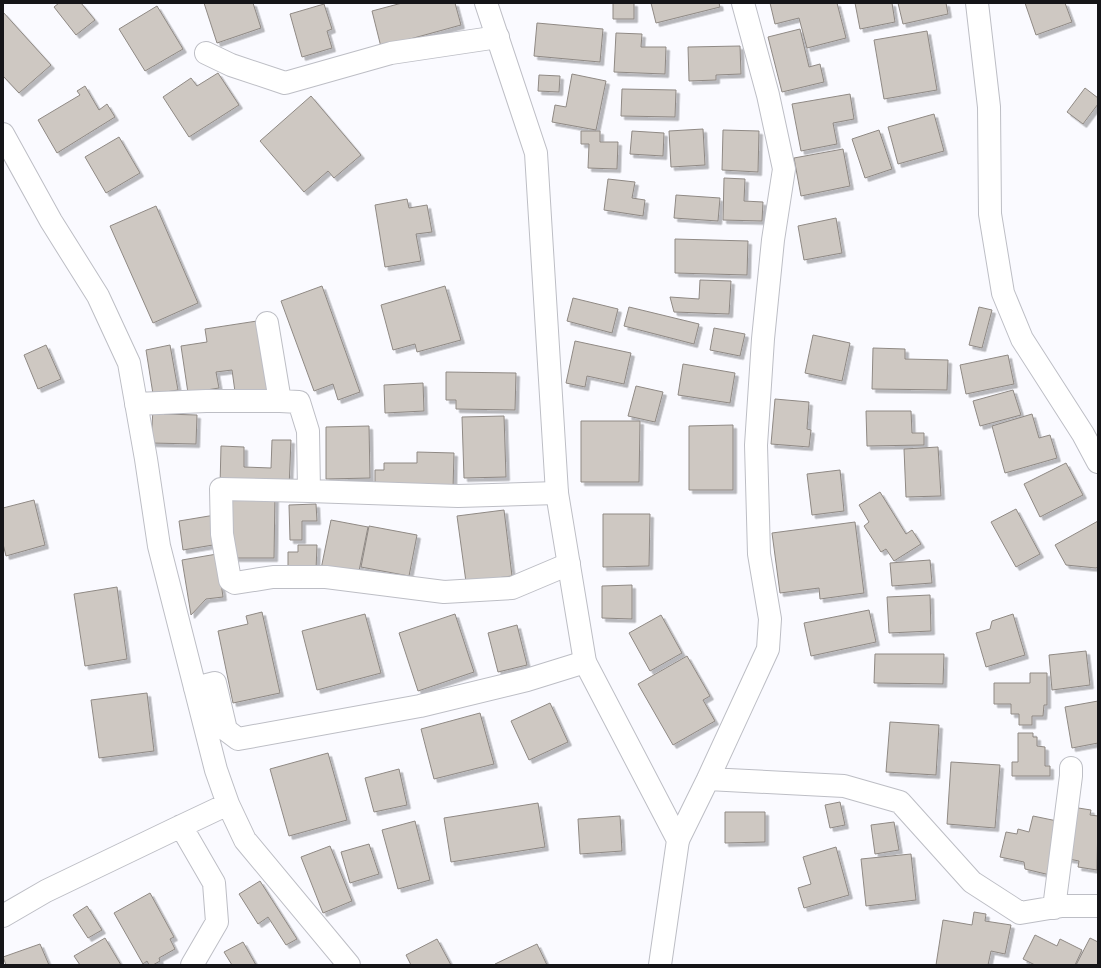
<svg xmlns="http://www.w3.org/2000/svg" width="1101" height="968" viewBox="0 0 1101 968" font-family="'Noto Sans',sans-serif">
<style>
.building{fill:#cec8c2;stroke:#8f8984;filter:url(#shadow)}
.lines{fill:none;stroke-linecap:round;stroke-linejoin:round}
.minor-casing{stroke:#bdbec5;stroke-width:24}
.major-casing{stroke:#bdbec5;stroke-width:24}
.minor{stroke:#fff;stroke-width:22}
.major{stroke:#fff;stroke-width:22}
</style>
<defs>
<filter id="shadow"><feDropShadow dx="3.5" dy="3.5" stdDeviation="0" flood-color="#0004"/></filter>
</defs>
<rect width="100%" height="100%" fill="#fafaff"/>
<path class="building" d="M 59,3 L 81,3 L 95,20 L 76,35 L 54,7 Z
M 204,3 L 253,3 L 261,28 L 217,43 Z
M 402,3 L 455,3 L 461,25 L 381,47 L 372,11 Z
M 613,3 L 634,3 L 634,19 L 613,19 Z
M 651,3 L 719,3 L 720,7 L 656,23 Z
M 770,3 L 837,3 L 846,38 L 807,48 L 799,18 L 775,24 Z
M 855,3 L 892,3 L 895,22 L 860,29 Z
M 898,3 L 946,3 L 948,14 L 903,24 Z
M 1025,3 L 1065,3 L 1072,22 L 1036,35 Z
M 324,4 L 332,29 L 327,31 L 332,48 L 302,57 L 290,14 Z
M 157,6 L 183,49 L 145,71 L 119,29 Z
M 3,12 L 51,65 L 19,93 L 3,76 Z
M 537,23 L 603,29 L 600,62 L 534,56 Z
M 800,29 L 809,67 L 820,64 L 824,82 L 782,92 L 768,37 Z
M 927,31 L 937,90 L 884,99 L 874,40 Z
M 616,33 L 642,34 L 641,47 L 666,47 L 665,74 L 614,72 Z
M 740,46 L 741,74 L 716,75 L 716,80 L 689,81 L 688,47 Z
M 218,73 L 239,105 L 189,137 L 163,97 L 191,78 L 197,86 Z
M 572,74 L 606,81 L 596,130 L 552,122 L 555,105 L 566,107 Z
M 539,75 L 560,76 L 559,92 L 538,91 Z
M 85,86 L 99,110 L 107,104 L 115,117 L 57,153 L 38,120 L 80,95 L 77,91 Z
M 1085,88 L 1098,98 L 1098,104 L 1083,124 L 1067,112 Z
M 622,89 L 676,90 L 675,117 L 621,116 Z
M 850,94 L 854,119 L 833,123 L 837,144 L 801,151 L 792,104 Z
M 311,96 L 361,155 L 334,178 L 328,171 L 304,192 L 260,141 Z
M 934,114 L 944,151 L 898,164 L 888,127 Z
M 703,129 L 705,165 L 671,167 L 669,131 Z
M 723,130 L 759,131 L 758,172 L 722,170 Z
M 879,130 L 892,169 L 865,178 L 852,139 Z
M 581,131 L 600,131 L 600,142 L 618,142 L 617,169 L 588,168 L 589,144 L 581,144 Z
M 632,131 L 664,133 L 663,156 L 630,154 Z
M 119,137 L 140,173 L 106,193 L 85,157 Z
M 843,149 L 850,186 L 801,196 L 794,158 Z
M 724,178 L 745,179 L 744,201 L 763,202 L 762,221 L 723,220 Z
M 608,179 L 635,182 L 632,198 L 645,200 L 643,216 L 604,210 Z
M 676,195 L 720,198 L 718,221 L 674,218 Z
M 407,199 L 409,208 L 427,205 L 432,232 L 416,234 L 421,261 L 385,267 L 375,205 Z
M 156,206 L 198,303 L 153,323 L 110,226 Z
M 836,218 L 842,253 L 804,260 L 798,226 Z
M 675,239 L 748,241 L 747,275 L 675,273 Z
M 700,280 L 731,281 L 729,314 L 674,312 L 670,297 L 699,299 Z
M 322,286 L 360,392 L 338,400 L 333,384 L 314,391 L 281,301 Z
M 445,286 L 461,340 L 417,352 L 415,344 L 393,350 L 381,305 Z
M 573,298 L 618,309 L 612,333 L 567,321 Z
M 629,307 L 699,324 L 694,344 L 624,326 Z
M 979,307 L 992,310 L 982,348 L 969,345 Z
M 257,321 L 268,394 L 236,399 L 232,370 L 216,372 L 219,388 L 188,393 L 181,346 L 207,342 L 205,329 Z
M 714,328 L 745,334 L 740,356 L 710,350 Z
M 813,335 L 850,343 L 842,381 L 805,373 Z
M 575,341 L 631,353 L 624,384 L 587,376 L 585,387 L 566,383 Z
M 46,345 L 61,379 L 38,389 L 24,355 Z
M 170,345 L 178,390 L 153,394 L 146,350 Z
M 873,348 L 905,349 L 905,359 L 948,360 L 947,390 L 872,389 Z
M 1008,355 L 1014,384 L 966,394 L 960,365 Z
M 683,364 L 735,373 L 730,403 L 678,395 Z
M 446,372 L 516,373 L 515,410 L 456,409 L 456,400 L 446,400 Z
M 423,383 L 424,411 L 385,413 L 384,385 Z
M 636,386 L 663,392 L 655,422 L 628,416 Z
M 1013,390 L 1021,415 L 980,426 L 973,401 Z
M 775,399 L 809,402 L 807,429 L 811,430 L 809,447 L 771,444 Z
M 153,409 L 162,409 L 164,414 L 197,415 L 196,444 L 151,443 Z
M 866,411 L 911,411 L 912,433 L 924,433 L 924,445 L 867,446 Z
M 1032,414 L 1039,438 L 1050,435 L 1057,458 L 1005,473 L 992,426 Z
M 504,416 L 506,477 L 464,478 L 462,417 Z
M 581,421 L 640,421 L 639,482 L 581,482 Z
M 733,425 L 733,490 L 689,490 L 689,426 Z
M 369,426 L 370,478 L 326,479 L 326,427 Z
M 272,440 L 291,440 L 289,488 L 220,486 L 221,446 L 244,447 L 244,467 L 271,468 Z
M 938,447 L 941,496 L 906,497 L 904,449 Z
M 417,452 L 454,453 L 453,489 L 375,489 L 375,470 L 384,470 L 384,463 L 417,463 Z
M 1066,463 L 1083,495 L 1040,517 L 1024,484 Z
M 840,470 L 844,511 L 812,515 L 807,474 Z
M 880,492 L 906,534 L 912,530 L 921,544 L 894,561 L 886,549 L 881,552 L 864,526 L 869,522 L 859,505 Z
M 230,494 L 275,495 L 274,558 L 229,558 Z
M 34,500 L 45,545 L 6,556 L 3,544 L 3,508 Z
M 316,504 L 317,521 L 302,521 L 302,540 L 290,540 L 289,505 Z
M 1016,509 L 1040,554 L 1016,567 L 991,522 Z
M 504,510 L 512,576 L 466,582 L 457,516 Z
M 603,514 L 650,514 L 649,566 L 603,567 Z
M 215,515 L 219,544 L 183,550 L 179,521 Z
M 331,520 L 368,527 L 358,576 L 321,569 Z
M 1098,521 L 1098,567 L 1096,568 L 1066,565 L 1055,545 Z
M 855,522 L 864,593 L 820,599 L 819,588 L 780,593 L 772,533 Z
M 369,526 L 417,535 L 409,576 L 361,567 Z
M 298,545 L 317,545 L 316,570 L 288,570 L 288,552 L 298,552 Z
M 217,554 L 223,597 L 206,599 L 191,615 L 182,560 Z
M 930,560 L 932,583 L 892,586 L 890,563 Z
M 632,585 L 632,619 L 602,618 L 602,586 Z
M 117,587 L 127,659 L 85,666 L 74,594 Z
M 930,595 L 931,631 L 889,633 L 887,597 Z
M 869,610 L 876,642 L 811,656 L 804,623 Z
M 262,612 L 280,693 L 233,703 L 218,631 L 248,624 L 246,616 Z
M 365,614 L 381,673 L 317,690 L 302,631 Z
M 455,614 L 474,672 L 418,691 L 399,633 Z
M 1013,614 L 1025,655 L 986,667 L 976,633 L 990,629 L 992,621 Z
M 661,615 L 682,653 L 650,671 L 629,633 Z
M 517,625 L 527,665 L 498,672 L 488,633 Z
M 1086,651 L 1090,685 L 1052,690 L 1049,655 Z
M 875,654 L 944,654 L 943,684 L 874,683 Z
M 687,656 L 710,696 L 703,700 L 715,721 L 673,745 L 638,684 Z
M 1030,673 L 1047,673 L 1047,705 L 1044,705 L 1043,716 L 1032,716 L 1032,725 L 1019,725 L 1019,714 L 1011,714 L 1011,704 L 994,704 L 994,683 L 1030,683 Z
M 147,693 L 154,751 L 99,758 L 91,700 Z
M 1098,701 L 1098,743 L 1072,748 L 1065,707 Z
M 550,703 L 568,742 L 529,760 L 511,721 Z
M 480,713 L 494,764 L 434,779 L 421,729 Z
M 890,722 L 939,725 L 936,775 L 886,772 Z
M 1018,733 L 1033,733 L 1033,737 L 1037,737 L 1037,746 L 1045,747 L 1045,766 L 1050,766 L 1050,776 L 1012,776 L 1012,762 L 1018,762 Z
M 328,753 L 347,820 L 289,836 L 270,769 Z
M 951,762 L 1000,765 L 995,828 L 947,824 Z
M 399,769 L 407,805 L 374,812 L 365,778 Z
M 840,802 L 845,825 L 830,828 L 825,805 Z
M 538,803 L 545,847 L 451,862 L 444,818 Z
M 1072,807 L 1091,810 L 1090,815 L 1098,816 L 1097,870 L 1078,867 L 1079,861 L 1064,858 Z
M 725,812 L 765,812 L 765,842 L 725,843 Z
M 620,816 L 622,851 L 580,854 L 578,819 Z
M 1033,816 L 1062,822 L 1050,875 L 1025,869 L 1024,862 L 1000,857 L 1006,832 L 1017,834 L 1018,829 L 1029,832 Z
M 415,821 L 430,880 L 398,889 L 382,830 Z
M 894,822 L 899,850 L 875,854 L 871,825 Z
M 369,844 L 379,874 L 350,883 L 341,852 Z
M 330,846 L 352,901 L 323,913 L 301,857 Z
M 836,847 L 849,895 L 804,908 L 798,888 L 811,884 L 803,857 Z
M 911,854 L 916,900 L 866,906 L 861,859 Z
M 260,881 L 297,939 L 286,945 L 268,917 L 258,924 L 239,894 Z
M 150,893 L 174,937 L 170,939 L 175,949 L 159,958 L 160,961 L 153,965 L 149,965 L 147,961 L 143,964 L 114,913 Z
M 87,906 L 102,930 L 88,938 L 73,915 Z
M 974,912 L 986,914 L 985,921 L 1011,925 L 1005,954 L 991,951 L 988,965 L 936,965 L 943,920 L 972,925 Z
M 1035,935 L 1057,946 L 1060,939 L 1082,950 L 1075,965 L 1035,965 L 1023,959 Z
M 105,938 L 121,965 L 80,965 L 74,956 Z
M 1090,938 L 1098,942 L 1098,965 L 1076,965 Z
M 437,939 L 451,965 L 411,965 L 406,955 Z
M 243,942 L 256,965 L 232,965 L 224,952 Z
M 40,944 L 49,965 L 6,965 L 3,957 Z
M 537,944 L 547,965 L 496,965 L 495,964 Z"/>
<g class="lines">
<g class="minor-casing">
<path id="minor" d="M 977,3 L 989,107 L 990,214 L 1003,293 L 1022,339 L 1083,434 L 1098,462
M 206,53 L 231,65 L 285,83 L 391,53 L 498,37
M 3,134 L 51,221 L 98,296 L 129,363 L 146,459 L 159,546 L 216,770 L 228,804 L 245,840 L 349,965
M 267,323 L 280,401 L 299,402 L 308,431 L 309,491 L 221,489 L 222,534 L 230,580 L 235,583 L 273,577 L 326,577 L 444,592 L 512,588 L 569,564
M 136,404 L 206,401 L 280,401
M 309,491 L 458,496 L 557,493
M 195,688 L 215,683 L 226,730 L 238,739 L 420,706 L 527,680 L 585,662
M 708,779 L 844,786 L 900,802 L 972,882 L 1020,913 L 1062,906 L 1098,906
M 181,826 L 214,883 L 217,922 L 192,965
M 678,840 L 708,779 L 768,649 L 770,619 L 759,554 L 756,445 L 763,339 L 773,240 L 784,169 L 768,95 L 743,3
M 1054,908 L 1071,776 L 1071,768
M 3,916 L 46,891 L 173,830 L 228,804"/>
</g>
<g class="major-casing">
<path id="major" d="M 486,3 L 536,153 L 557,493 L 585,662 L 678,840 L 660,965"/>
</g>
<use href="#minor" class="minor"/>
<use href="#major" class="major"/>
</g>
<rect width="1101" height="968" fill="none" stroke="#151518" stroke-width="8"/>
</svg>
